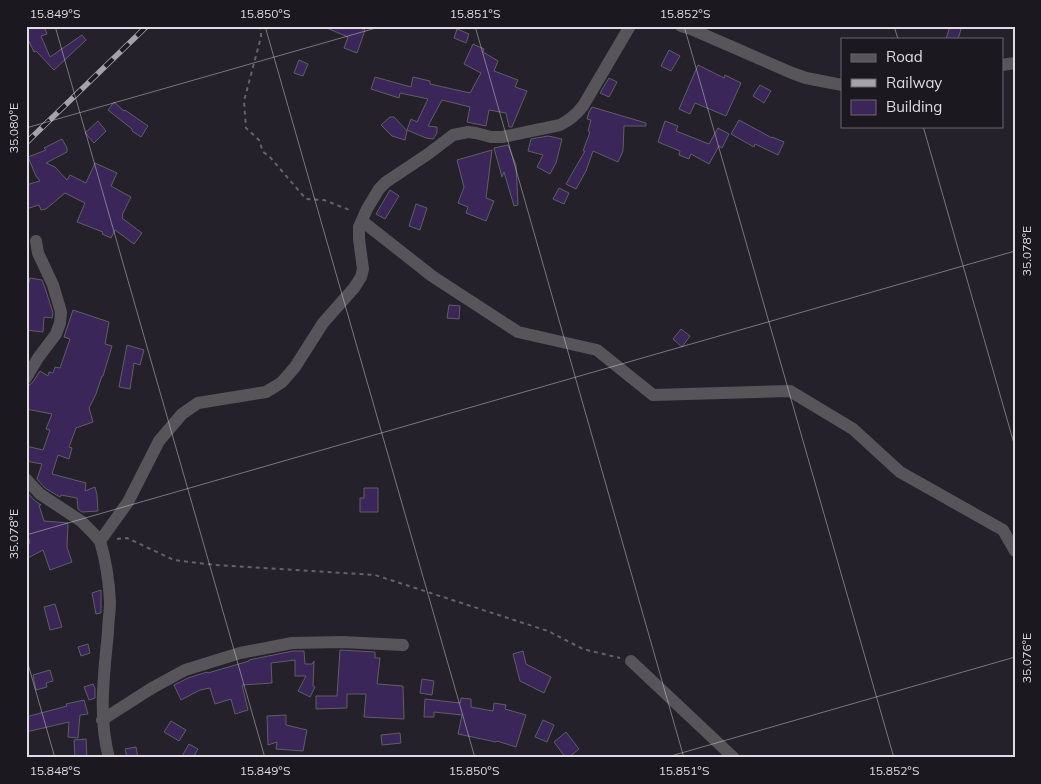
<svg xmlns="http://www.w3.org/2000/svg" width="1041" height="784" viewBox="0 0 1041 784" font-family="Mulish,sans-serif">
<style>
.building{fill:#3a2659;stroke:#605d67}
.lines{fill:none;stroke-linecap:round;stroke-linejoin:round}
.path{stroke:#64626a;stroke-width:2;stroke-dasharray:4 4;stroke-linecap:butt}
.minor{stroke:#57555a;stroke-width:12}
.rail-casing{stroke:#a5a3aa;stroke-width:5.5}
.rail{stroke:#1b1820;stroke-width:4;stroke-dasharray:11;stroke-linecap:butt}
.ticks{fill:none;stroke:#dfdde3;stroke-width:1;stroke-opacity:0.45}
.neatline{fill:none;stroke:#dfdde3;stroke-width:2}
.ticks-label{font-size:12px;text-anchor:middle;fill:#dfdde3}
</style>
<rect width="100%" height="100%" fill="#24212a"/>
<path class="building" d="M 26,26 L 44,26 L 47,34 L 41,36 L 50,57 L 82,35 L 86,40 L 54,70 L 36,51 L 34,52 L 26,35 Z
M 322,26 L 356,26 L 365,30 L 357,53 L 344,48 L 348,37 Z
M 950,26 L 962,26 L 958,39 L 946,39 Z
M 457,29 L 469,34 L 466,43 L 454,38 Z
M 473,44 L 484,49 L 483,52 L 498,61 L 494,71 L 518,80 L 515,87 L 527,91 L 512,127 L 509,127 L 506,113 L 489,110 L 486,126 L 467,122 L 470,107 L 442,100 L 428,126 L 437,127 L 437,133 L 433,139 L 426,138 L 407,130 L 411,119 L 417,122 L 428,99 L 400,93 L 399,98 L 371,89 L 375,77 L 411,87 L 413,77 L 430,81 L 430,84 L 470,93 L 481,73 L 464,64 Z
M 669,50 L 680,56 L 671,71 L 661,66 Z
M 299,60 L 308,64 L 303,76 L 294,73 Z
M 698,65 L 724,78 L 725,75 L 741,83 L 726,116 L 695,103 L 690,114 L 679,109 Z
M 609,78 L 617,82 L 609,97 L 600,93 Z
M 760,85 L 771,91 L 764,103 L 753,96 Z
M 114,102 L 124,111 L 125,110 L 148,126 L 141,137 L 132,131 L 132,129 L 108,110 Z
M 592,107 L 646,123 L 646,126 L 624,126 L 623,151 L 618,162 L 593,151 L 586,171 L 576,189 L 566,184 L 585,151 L 583,151 L 590,132 L 588,131 L 591,120 L 587,119 L 589,112 Z
M 390,117 L 394,117 L 407,131 L 405,140 L 392,136 L 381,125 Z
M 739,120 L 772,138 L 772,137 L 784,142 L 778,155 L 755,144 L 754,147 L 731,134 Z
M 98,121 L 106,131 L 94,143 L 85,133 Z
M 665,121 L 678,126 L 676,131 L 709,144 L 718,128 L 729,134 L 722,148 L 719,146 L 709,164 L 691,154 L 689,159 L 679,155 L 680,151 L 658,142 Z
M 548,136 L 562,139 L 556,163 L 550,174 L 537,167 L 543,155 L 528,151 L 531,139 Z
M 62,139 L 67,148 L 67,152 L 46,163 L 55,167 L 67,180 L 70,175 L 86,183 L 95,163 L 117,173 L 111,186 L 131,197 L 122,215 L 123,216 L 122,218 L 142,233 L 134,244 L 115,230 L 111,238 L 102,234 L 103,232 L 77,222 L 85,203 L 65,193 L 46,209 L 41,210 L 39,205 L 26,209 L 26,185 L 40,181 L 36,176 L 28,157 L 46,150 L 44,148 Z
M 508,145 L 516,165 L 518,205 L 514,206 L 504,172 L 502,177 L 494,148 Z
M 492,150 L 486,198 L 494,201 L 486,221 L 466,213 L 468,207 L 458,203 L 464,187 L 457,160 Z
M 559,188 L 569,193 L 564,204 L 553,199 Z
M 390,190 L 399,196 L 385,219 L 376,214 Z
M 416,204 L 427,208 L 420,230 L 409,226 Z
M 30,278 L 42,280 L 45,288 L 53,313 L 52,318 L 44,317 L 43,332 L 26,330 L 26,295 Z
M 449,305 L 460,306 L 459,319 L 447,318 Z
M 73,310 L 109,322 L 105,344 L 112,346 L 103,376 L 102,376 L 96,394 L 89,408 L 93,422 L 76,428 L 69,447 L 72,448 L 69,459 L 58,455 L 52,474 L 86,483 L 85,491 L 95,487 L 97,495 L 98,511 L 82,512 L 78,509 L 77,498 L 61,495 L 60,497 L 45,488 L 37,479 L 42,464 L 26,461 L 26,446 L 43,450 L 50,430 L 46,429 L 52,414 L 26,409 L 26,394 L 29,385 L 33,382 L 40,371 L 48,376 L 49,372 L 53,373 L 55,367 L 60,368 L 70,339 L 64,337 Z
M 681,329 L 690,336 L 682,347 L 673,339 Z
M 127,345 L 144,350 L 140,365 L 134,363 L 130,389 L 119,387 Z
M 364,488 L 378,488 L 378,512 L 360,512 L 360,498 L 364,498 Z
M 26,491 L 34,500 L 41,505 L 39,505 L 44,521 L 68,523 L 67,547 L 72,562 L 50,570 L 43,550 L 26,559 L 26,545 L 30,543 L 26,527 Z
M 101,590 L 101,613 L 96,614 L 92,593 Z
M 55,604 L 62,627 L 50,630 L 44,607 Z
M 88,644 L 90,653 L 81,656 L 78,647 Z
M 340,650 L 375,652 L 375,658 L 380,658 L 377,684 L 403,686 L 404,719 L 364,717 L 366,694 L 347,694 L 347,708 L 316,709 L 316,696 L 337,696 Z
M 293,651 L 304,651 L 305,664 L 312,664 L 314,661 L 313,686 L 315,687 L 310,697 L 298,691 L 306,676 L 295,676 L 295,660 L 271,663 L 272,683 L 242,685 L 248,710 L 235,714 L 231,699 L 215,704 L 210,688 L 200,690 L 181,700 L 174,685 L 188,678 L 207,672 L 208,673 L 249,661 L 249,660 Z
M 523,651 L 526,664 L 551,677 L 544,693 L 520,681 L 513,654 Z
M 50,670 L 53,681 L 46,683 L 47,687 L 36,690 L 33,675 Z
M 422,679 L 434,681 L 432,695 L 420,693 Z
M 93,684 L 95,689 L 95,698 L 89,700 L 84,687 Z
M 461,698 L 471,699 L 471,707 L 493,711 L 494,703 L 506,705 L 505,709 L 526,715 L 516,747 L 497,741 L 496,742 L 458,734 L 462,715 L 434,712 L 434,717 L 424,717 L 425,699 L 460,703 Z
M 84,700 L 88,714 L 80,715 L 78,738 L 68,737 L 69,722 L 26,732 L 26,717 L 67,706 L 66,704 Z
M 286,715 L 286,725 L 307,730 L 303,751 L 276,749 L 277,742 L 268,745 L 267,716 Z
M 543,720 L 554,725 L 547,742 L 535,737 Z
M 171,721 L 186,730 L 179,741 L 164,732 Z
M 566,732 L 579,749 L 568,758 L 566,758 L 554,742 Z
M 400,733 L 401,743 L 382,745 L 381,735 Z
M 86,739 L 87,758 L 75,758 L 74,740 Z
M 189,744 L 198,749 L 193,758 L 181,758 Z
M 136,747 L 138,758 L 127,758 L 125,749 Z"/>
<g class="lines">
<path class="path" d="M 258,26 L 261,30 L 261,37 L 244,101 L 246,128 L 259,140 L 263,152 L 269,156 L 306,199 L 324,200 L 352,211
M 117,539 L 127,538 L 174,560 L 215,565 L 375,575 L 548,631 L 583,649 L 620,658"/>
<path class="minor" d="M 681,26 L 691,29 L 792,73 L 806,78 L 842,85
M 1002,65 L 1015,63
M 362,221 L 432,276 L 518,332 L 597,350 L 653,395 L 790,391 L 853,429 L 900,472 L 1003,530 L 1015,551
M 26,378 L 38,358 L 56,334 L 60,323 L 61,312 L 53,285 L 38,253 L 36,241
M 26,479 L 40,494 L 81,521 L 93,533 L 100,541
M 631,661 L 734,758
M 102,720 L 152,688 L 185,670 L 240,653 L 292,643 L 342,642 L 403,645
M 109,758 C 98,717 104,674 108,632 C 108,622 110,612 110,602 C 109,581 106,561 100,541 L 128,502 L 159,441 L 182,414 L 198,403 L 266,392 L 276,386 L 282,382 L 295,367 L 323,323 L 354,288 L 361,277 L 363,269 L 359,239 L 359,227 L 367,209 L 379,189 L 386,182 L 428,154 L 453,135 L 468,132 L 476,133 L 491,137 L 502,137 L 560,125 C 570,120 576,115 583,106 L 630,26"/>
<g class="rail-casing">
<path id="rail" d="M 26,143 L 147,26"/>
</g>
<use href="#rail" class="rail"/>
</g>
<path class="ticks" d="M 55,26 L 265,758M 265,26 L 475,758M 475,26 L 684,758M 684,26 L 894,758M 894,26 L 898,39M 923,126 L 1015,447M 26,128 L 383,26M 26,535 L 1015,251M 26,657 L 55,758M 664,758 L 1015,657"/>
<rect width="1041" height="784" fill="none" stroke="#1b1820" stroke-width="55"/>
<rect x="841" y="38" width="162" height="90" fill="#1b1820" stroke="#69676e"/>
<rect x="851" y="54" width="25" height="8" fill="#57555a" stroke="#69676e"/>
<text x="886" y="62" font-size="15" fill="#dfdde3">Road</text>
<rect x="851" y="79" width="25" height="8" fill="#a5a3aa" stroke="#69676e"/>
<text x="886" y="88" font-size="15" fill="#dfdde3">Railway</text>
<rect x="851" y="100" width="25" height="15" fill="#3a2659" stroke="#69676e"/>
<text x="886" y="112" font-size="15" fill="#dfdde3">Building</text>
<rect x="28" y="28" width="986" height="728" class="neatline"/>
<g class="ticks-label">
<text x="55" y="18">15.849°S</text>
<text x="265" y="18">15.850°S</text>
<text x="475" y="18">15.851°S</text>
<text x="685" y="18">15.852°S</text>
<text transform="translate(14 128) rotate(-90)" y="4">35.080°E</text>
<text transform="translate(1027 251) rotate(-90)" y="4">35.078°E</text>
<text transform="translate(14 534) rotate(-90)" y="4">35.078°E</text>
<text transform="translate(1027 658) rotate(-90)" y="4">35.076°E</text>
<text x="55" y="775">15.848°S</text>
<text x="265" y="775">15.849°S</text>
<text x="474" y="775">15.850°S</text>
<text x="684" y="775">15.851°S</text>
<text x="894" y="775">15.852°S</text>
</g>
</svg>
